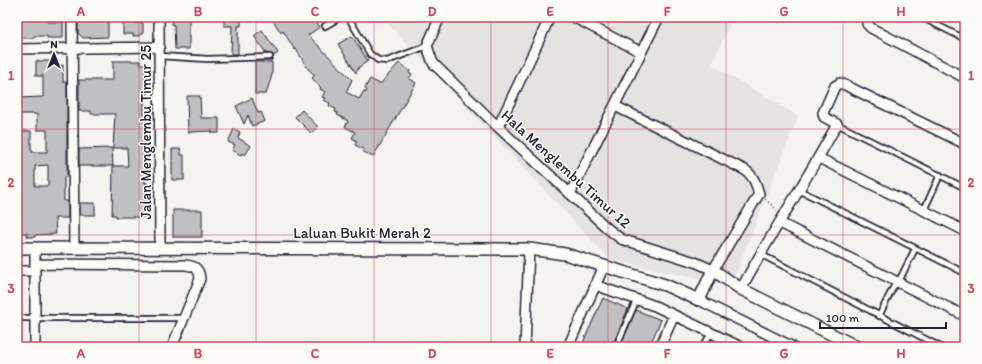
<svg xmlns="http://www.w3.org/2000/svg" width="982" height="364" viewBox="0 0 982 364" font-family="Itim,sans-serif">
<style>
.built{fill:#e4e3e2}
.building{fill:#c0bfc2;stroke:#22223b;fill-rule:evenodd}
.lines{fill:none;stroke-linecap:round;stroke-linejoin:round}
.service-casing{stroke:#22223b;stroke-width:8}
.minor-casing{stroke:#22223b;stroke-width:12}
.tertiary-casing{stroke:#22223b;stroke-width:14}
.path{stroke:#22223b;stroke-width:1.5;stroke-dasharray:1 3;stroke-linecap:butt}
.service{stroke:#fdfcf7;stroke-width:4.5}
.minor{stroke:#fdfcf7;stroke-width:9}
.tertiary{stroke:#fdfcf7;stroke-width:11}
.grid{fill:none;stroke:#d1495b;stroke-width:1;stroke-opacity:0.55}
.labels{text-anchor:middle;stroke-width:3;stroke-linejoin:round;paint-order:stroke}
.street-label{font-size:15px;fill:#22223b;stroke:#fdfcf7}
.neatline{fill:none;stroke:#d1495b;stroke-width:1.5}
.grid-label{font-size:13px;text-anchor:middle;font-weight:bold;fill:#d1495b}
</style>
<rect width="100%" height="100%" fill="#f4f3ef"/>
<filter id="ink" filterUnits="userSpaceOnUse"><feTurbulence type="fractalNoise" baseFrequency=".025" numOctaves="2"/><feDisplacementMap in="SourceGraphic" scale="8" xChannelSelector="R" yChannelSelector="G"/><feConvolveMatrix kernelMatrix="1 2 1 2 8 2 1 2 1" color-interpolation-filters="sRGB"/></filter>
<g filter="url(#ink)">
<path class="built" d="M 382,17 L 733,17 L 712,65 L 798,116 L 731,285 L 610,260 Z"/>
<path class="building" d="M 20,17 L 47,17 L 47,22 L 63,22 L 63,38 L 47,38 L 47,36 L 34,36 L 34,38 L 17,38 L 17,20 L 20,20 Z
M 96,17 L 108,17 L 108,37 L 83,38 L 78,33 L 78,22 L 80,22 L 80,21 L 96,21 Z
M 172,17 L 189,17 L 189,49 L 175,49 L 174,25 L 172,25 Z
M 224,17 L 241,17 L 241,26 L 238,26 L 238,54 L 231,54 L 232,26 L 224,26 Z
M 271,17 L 313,17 L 320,27 L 308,35 L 352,80 L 346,92 L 359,99 L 364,91 L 365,93 L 367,91 L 365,88 L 370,79 L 380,84 L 399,63 L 410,71 L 409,73 L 412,75 L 409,78 L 416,83 L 373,157 L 362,151 L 363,149 L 355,145 L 357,141 L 352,138 L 355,132 L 345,127 L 348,121 L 337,115 L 338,113 L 335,112 L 336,109 L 329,106 L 330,103 L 323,100 L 325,98 L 322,97 L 325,92 L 320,89 L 321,88 L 312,78 L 315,75 L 308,69 L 296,49 L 295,50 L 283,31 L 281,33 Z
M 123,23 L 143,23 L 143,34 L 140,34 L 140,36 L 133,36 L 133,34 L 123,34 Z
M 262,30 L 278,53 L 274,56 L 271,54 L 266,53 L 254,36 Z
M 352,36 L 368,61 L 359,67 L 356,73 L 338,44 Z
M 36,61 L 57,61 L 57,65 L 63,65 L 63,82 L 67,82 L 67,177 L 64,177 L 64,201 L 68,201 L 68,218 L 55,218 L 56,234 L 35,235 L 35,237 L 27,237 L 27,233 L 17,233 L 17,134 L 21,134 L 21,131 L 31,131 L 31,149 L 32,149 L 32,152 L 47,152 L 47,130 L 37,130 L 37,114 L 17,114 L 17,98 L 43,97 L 43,76 L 36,76 ZM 48,165 L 48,186 L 35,186 L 35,166 Z
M 113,61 L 140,61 L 140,64 L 145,64 L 145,82 L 148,82 L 148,94 L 144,94 L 144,117 L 147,117 L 148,132 L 148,149 L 145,149 L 145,183 L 148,183 L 148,200 L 144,200 L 144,217 L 116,217 L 116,215 L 112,215 L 113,166 L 128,166 L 127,148 L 113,148 L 115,114 L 91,114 L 91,111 L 79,111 L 79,80 L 113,80 Z
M 255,62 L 272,62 L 272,75 L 266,94 L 255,94 Z
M 187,96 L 200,96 L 201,118 L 219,118 L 219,133 L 212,133 L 212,131 L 188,132 Z
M 252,98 L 258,113 L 261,112 L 265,121 L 252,126 L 248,115 L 244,124 L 236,106 Z
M 302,110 L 318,127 L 311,133 L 295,117 Z
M 234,129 L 240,132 L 238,138 L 251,146 L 245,155 L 242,153 L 241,155 L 232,150 L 235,145 L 228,142 Z
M 112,148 L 113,166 L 79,166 L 79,149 Z
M 172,149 L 181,149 L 181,155 L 184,155 L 184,180 L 172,180 Z
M 80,203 L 95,203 L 95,215 L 80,215 Z
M 173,210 L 202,210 L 202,237 L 173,237 Z
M 603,298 L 628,309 L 612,347 L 581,347 Z
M 636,310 L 661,320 L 649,347 L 620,347 Z"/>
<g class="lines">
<g class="service-casing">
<path id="service" d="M 346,17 L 350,20 L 370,54 L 378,60 L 387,61 L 427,46
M 921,17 L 965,39
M 325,26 L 341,17
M 160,56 L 208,59 L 270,57
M 837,124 L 965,188
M 799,190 L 965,273
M 924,210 L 940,175
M 760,254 L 941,347
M 898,283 L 915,249
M 879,316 L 896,282
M 17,318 L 184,318
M 616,347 L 637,299
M 685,347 L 688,347
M 703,347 L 711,333"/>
</g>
<g class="minor-casing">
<path id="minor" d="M 72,17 L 74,248
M 159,17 L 160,248
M 440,17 L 427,46 L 433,63 L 498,127 L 607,228 L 621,239 L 695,262 L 713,270 L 759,194 C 756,184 754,176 745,170 L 615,106
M 573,17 L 641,52
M 867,17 L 867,24 L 871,28 L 965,78
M 17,49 L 160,47
M 498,127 L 550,17
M 819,158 L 965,231
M 570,194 L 659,17
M 780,223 L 965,316
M 35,264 L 185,265 C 195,266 199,268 200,279 L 172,347
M 17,271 L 35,271
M 595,285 L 655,306 L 741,347
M 741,289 C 771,233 807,180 837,124 L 824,117 L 823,113 L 835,86 L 840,83 L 845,85 L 965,144
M 699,300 L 793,347
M 35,347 L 35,248
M 525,347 L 529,249
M 568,347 L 604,266
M 660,347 L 674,315"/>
</g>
<g class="tertiary-casing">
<path id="tertiary" d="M 17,248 L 529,249 L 565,254 L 665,285 L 699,300 L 713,270 L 741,289 L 857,347"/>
</g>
<path class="path" d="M 765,199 L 777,210"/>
<use href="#service" class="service"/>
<use href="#minor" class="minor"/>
<use href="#tertiary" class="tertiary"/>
</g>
</g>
<path class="grid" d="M 139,17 L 139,347M 256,17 L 256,347M 374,17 L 374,347M 491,17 L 491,347M 608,17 L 608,347M 726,17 L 726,347M 843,17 L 843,347M 17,129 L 965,129M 17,235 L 965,235"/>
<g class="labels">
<g class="street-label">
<text transform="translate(146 132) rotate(-90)" y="5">Jalan Menglembu Timur 25</text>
<text transform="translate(566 169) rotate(42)" y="5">Hala Menglembu Timur 12</text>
<text x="362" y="238">Laluan Bukit Merah 2</text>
</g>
</g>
<rect width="982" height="364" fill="none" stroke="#fdfcf7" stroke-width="44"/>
<g transform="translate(54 54)" stroke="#fdfcf7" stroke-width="3" paint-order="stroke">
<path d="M0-3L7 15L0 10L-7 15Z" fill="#22223b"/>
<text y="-6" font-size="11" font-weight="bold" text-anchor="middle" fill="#22223b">N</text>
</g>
<path d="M820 322v6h126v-6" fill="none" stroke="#22223b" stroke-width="2"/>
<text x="826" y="322" font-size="12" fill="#22223b" stroke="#fdfcf7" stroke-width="3" paint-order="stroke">100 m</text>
<rect x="22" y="22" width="938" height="320" class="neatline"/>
<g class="grid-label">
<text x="81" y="16">A</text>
<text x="198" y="16">B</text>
<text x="315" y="16">C</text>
<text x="432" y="16">D</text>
<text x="550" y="16">E</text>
<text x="667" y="16">F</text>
<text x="784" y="16">G</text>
<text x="901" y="16">H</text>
<text x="11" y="80">1</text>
<text x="971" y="80">1</text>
<text x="11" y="187">2</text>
<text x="971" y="187">2</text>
<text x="11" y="293">3</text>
<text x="971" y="293">3</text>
<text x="81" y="358">A</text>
<text x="198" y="358">B</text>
<text x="315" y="358">C</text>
<text x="432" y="358">D</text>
<text x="550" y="358">E</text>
<text x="667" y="358">F</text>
<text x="784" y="358">G</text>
<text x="901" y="358">H</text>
</g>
</svg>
